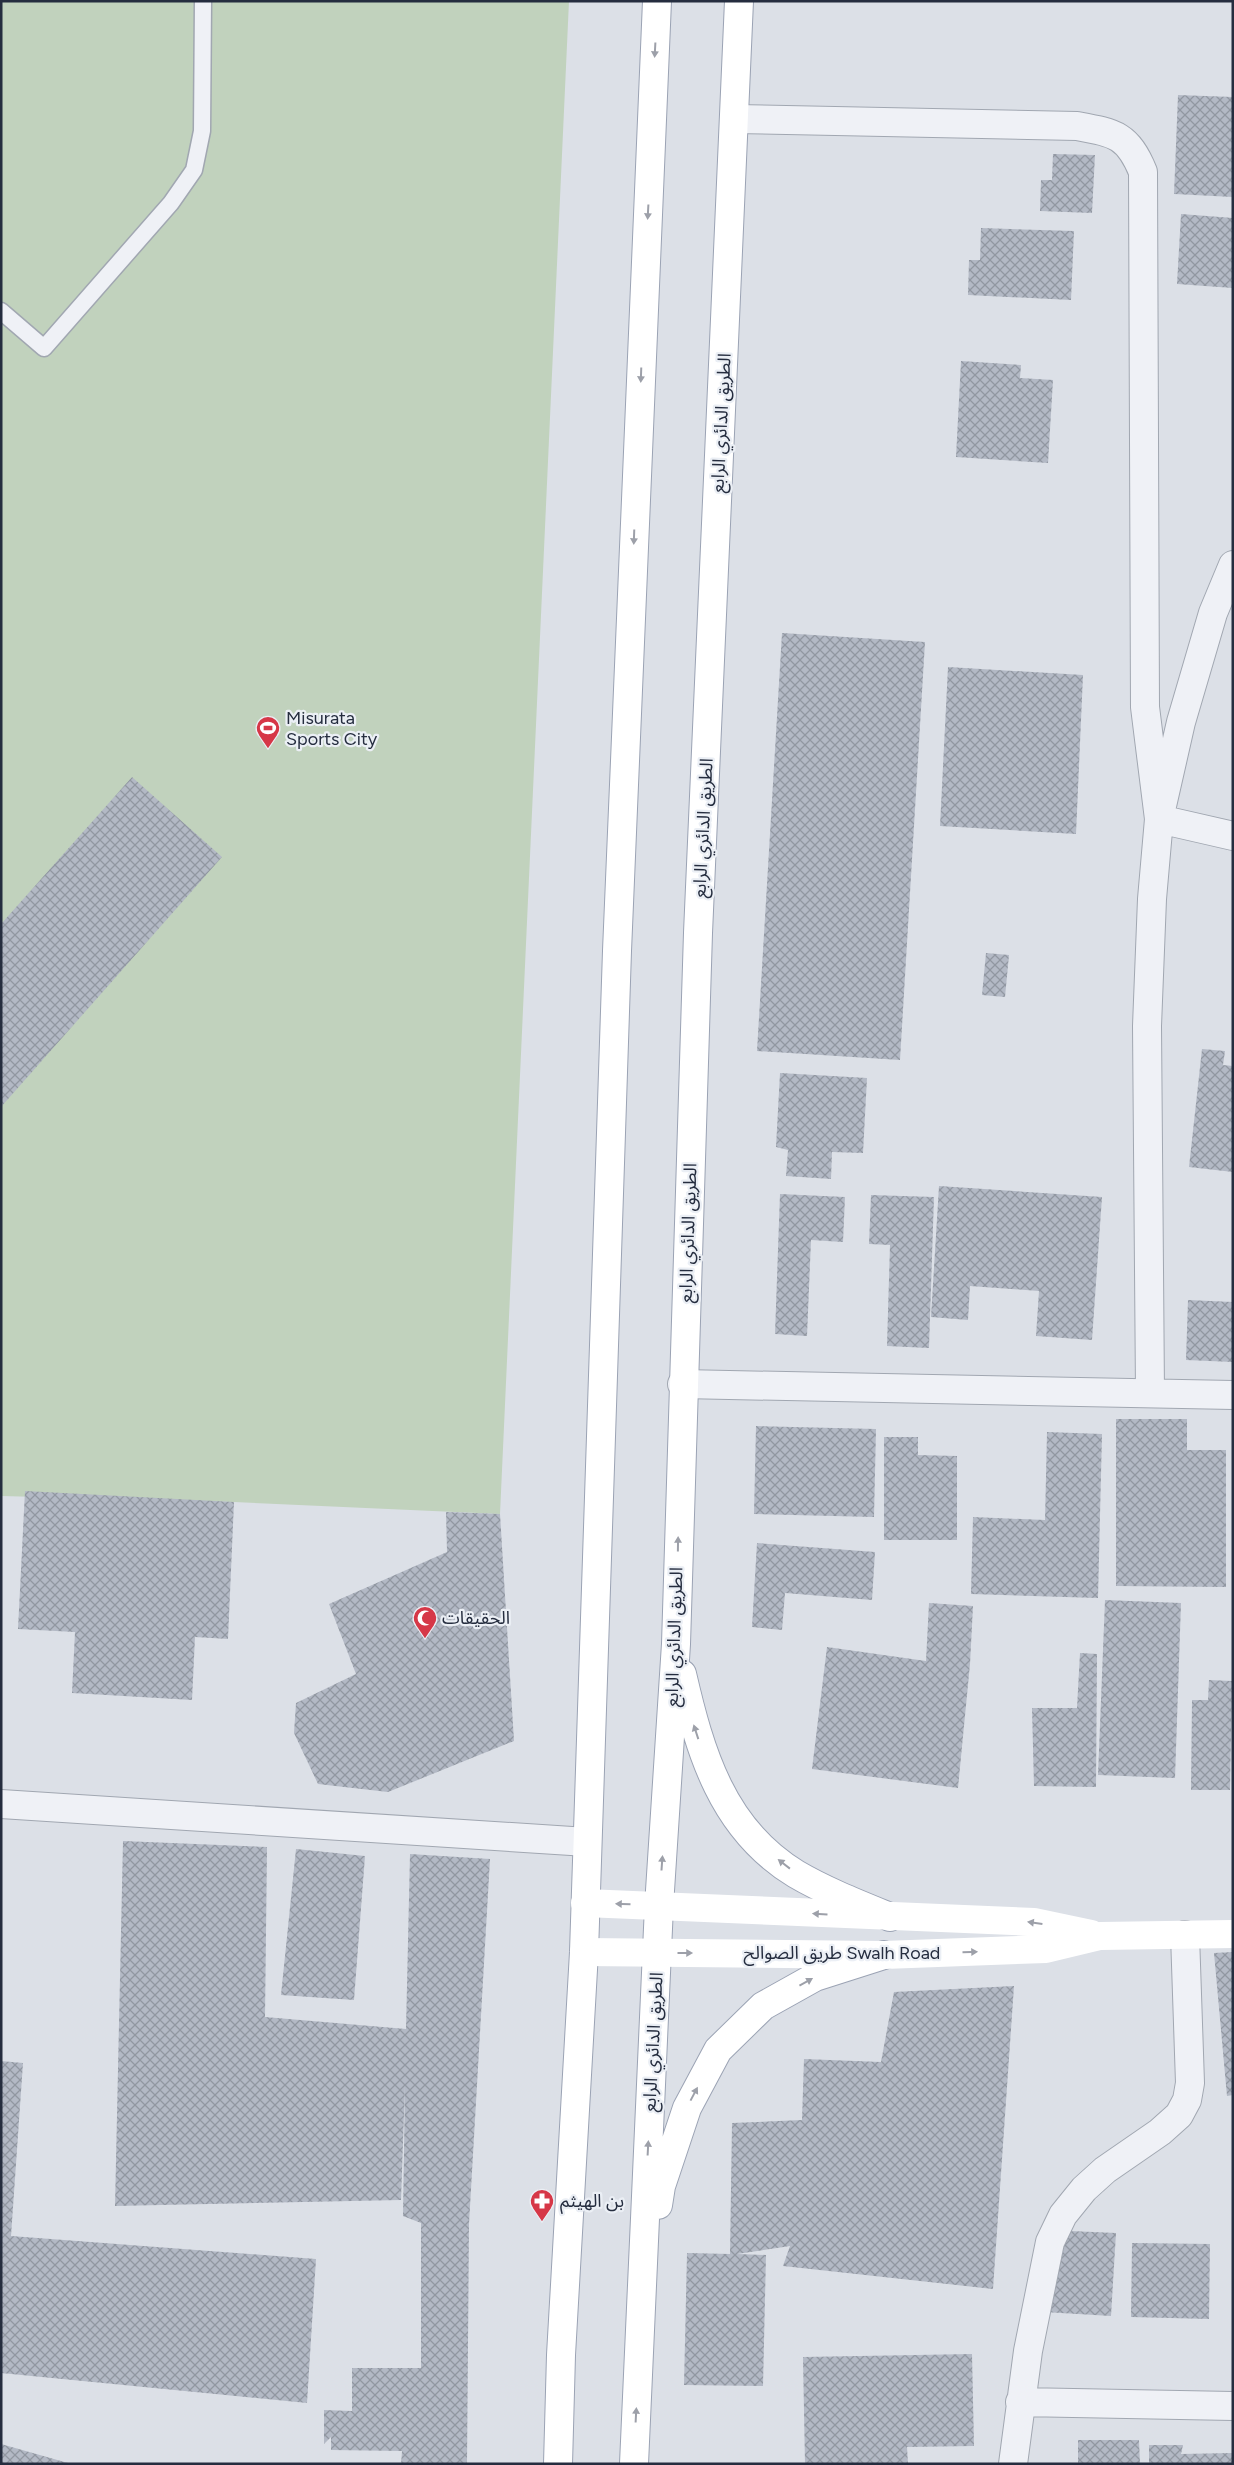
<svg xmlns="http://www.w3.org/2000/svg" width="1234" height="2465" viewBox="0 0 1234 2465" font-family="Figtree,'Noto Sans Arabic',sans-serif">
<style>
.pitch{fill:#c1d2bd}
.building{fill:url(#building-cross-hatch)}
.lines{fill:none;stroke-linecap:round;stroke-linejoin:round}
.lane-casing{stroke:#a1a7b1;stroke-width:19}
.street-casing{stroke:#a1a7b1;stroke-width:30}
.primary-casing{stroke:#9ba3b4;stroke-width:30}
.lane{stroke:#eff1f6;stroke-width:16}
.street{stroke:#eff1f6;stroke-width:28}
.secondary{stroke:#fff;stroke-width:28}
.primary{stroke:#fff;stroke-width:28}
.oneway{fill:#9da0a9}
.labels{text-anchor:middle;stroke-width:4.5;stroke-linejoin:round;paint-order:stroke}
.street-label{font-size:18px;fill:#252d3f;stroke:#ebeff5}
.poi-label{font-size:18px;fill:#252d3f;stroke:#ebeff5;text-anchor:start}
</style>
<defs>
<pattern id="building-cross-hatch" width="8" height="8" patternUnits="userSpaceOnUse" patternTransform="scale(1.25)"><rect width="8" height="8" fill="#b3b9c5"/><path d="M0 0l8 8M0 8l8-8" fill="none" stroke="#9197a1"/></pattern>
</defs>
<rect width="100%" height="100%" fill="#dce0e7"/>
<path class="pitch" d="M 1,1 L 569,1 L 500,1514 L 234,1502 L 1,1496 Z"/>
<path class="building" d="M 1178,95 L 1233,97 L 1233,197 L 1174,194 Z
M 1053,154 L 1095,155 L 1092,213 L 1040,211 L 1041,180 L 1052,180 Z
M 1181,214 L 1233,218 L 1233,288 L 1177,284 Z
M 981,228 L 1074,231 L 1071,300 L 968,295 L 969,260 L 980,260 Z
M 961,361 L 1021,365 L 1020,378 L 1053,380 L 1048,463 L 956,457 Z
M 782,633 L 925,642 L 900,1060 L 757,1051 Z
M 948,667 L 1083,675 L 1076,834 L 940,826 Z
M 132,777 L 222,857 L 1,1107 L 1,924 Z
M 986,953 L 1009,955 L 1005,997 L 982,995 Z
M 1202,1049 L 1225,1051 L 1223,1065 L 1233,1066 L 1233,1172 L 1189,1167 Z
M 780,1073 L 867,1078 L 863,1153 L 832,1152 L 831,1179 L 786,1176 L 788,1150 L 776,1147 Z
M 939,1186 L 1102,1197 L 1092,1340 L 1036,1336 L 1039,1291 L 970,1286 L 968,1320 L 931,1317 Z
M 780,1194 L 845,1197 L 843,1242 L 811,1240 L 807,1336 L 775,1334 Z
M 871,1195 L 934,1197 L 929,1348 L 887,1346 L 890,1245 L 869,1244 Z
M 1188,1300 L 1233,1302 L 1233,1362 L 1186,1360 Z
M 1116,1419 L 1187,1419 L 1187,1450 L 1226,1450 L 1226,1587 L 1116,1586 Z
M 756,1426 L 876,1429 L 874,1517 L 754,1514 Z
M 1047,1432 L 1102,1434 L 1098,1598 L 971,1594 L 973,1517 L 1045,1520 Z
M 884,1437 L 918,1437 L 918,1455 L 957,1456 L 957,1540 L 884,1540 Z
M 25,1491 L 234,1502 L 228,1639 L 195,1637 L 192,1700 L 72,1693 L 75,1632 L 18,1629 Z
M 446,1512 L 500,1514 L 514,1741 L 388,1792 L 318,1784 L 294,1733 L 296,1703 L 356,1674 L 329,1604 L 447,1552 Z
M 757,1543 L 875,1552 L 872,1600 L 785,1593 L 782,1630 L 752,1627 Z
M 1105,1600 L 1181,1603 L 1175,1778 L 1098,1775 Z
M 929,1603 L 973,1606 L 970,1664 L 958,1788 L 812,1769 L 827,1647 L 926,1661 Z
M 1080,1653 L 1097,1654 L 1096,1787 L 1034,1786 L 1032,1708 L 1077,1708 Z
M 1209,1680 L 1232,1681 L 1230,1790 L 1191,1790 L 1192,1700 L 1208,1700 Z
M 123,1841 L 267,1847 L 265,2017 L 406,2029 L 410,1854 L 490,1859 L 469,2224 L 467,2464 L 401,2464 L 402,2451 L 331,2450 L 331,2437 L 324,2444 L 324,2410 L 352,2411 L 352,2368 L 421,2368 L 421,2223 L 403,2216 L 405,2085 L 401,2200 L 115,2206 Z
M 296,1849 L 365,1856 L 354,2000 L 281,1995 Z
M 1233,1952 L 1233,2095 L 1227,2096 L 1214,1953 Z
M 1014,1986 L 993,2289 L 783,2266 L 790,2246 L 737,2254 L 766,2255 L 763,2386 L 684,2385 L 687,2253 L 730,2254 L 732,2123 L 802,2120 L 804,2059 L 881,2062 L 894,1992 Z
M 1,2061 L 23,2063 L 11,2236 L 316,2259 L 307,2403 L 1,2373 Z
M 1048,2230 L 1116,2233 L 1111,2316 L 1044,2312 Z
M 1132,2243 L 1210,2244 L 1209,2319 L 1131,2317 Z
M 972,2354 L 974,2446 L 907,2447 L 908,2464 L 805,2464 L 803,2357 Z
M 1078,2440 L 1139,2440 L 1140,2464 L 1078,2464 Z
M 1,2444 L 68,2463 L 68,2464 L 1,2464 Z
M 1149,2445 L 1183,2445 L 1181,2454 L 1233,2453 L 1233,2464 L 1149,2464 Z"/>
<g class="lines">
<g class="lane-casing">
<path id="lane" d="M 1,311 L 44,348 L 171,203 L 194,170 L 202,131 L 203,1"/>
</g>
<g class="street-casing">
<path id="street" d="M 734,119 L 1077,126 C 1115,133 1128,135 1143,172 L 1145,707 L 1159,819
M 1159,819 L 1233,836
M 682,1384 L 1233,1395
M 1150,1392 L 1147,1026 L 1152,899 L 1159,819 L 1181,722 L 1213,613 L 1233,565
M 1,1804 L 587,1842
M 1020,2402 L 1233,2406
M 1013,2464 L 1028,2351 L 1050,2242 L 1063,2215 L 1084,2189 L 1105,2170 L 1160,2132 L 1179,2115 L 1187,2100 L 1190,2083 L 1185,1935"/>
</g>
<g class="primary-casing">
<path id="primary" d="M 682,1674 C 700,1752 722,1829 796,1874 C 825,1891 858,1904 890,1917
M 658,2205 L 661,2186 L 687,2108 L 718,2050 L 763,2006 L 815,1977 L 884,1955
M 558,2464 L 561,2355 L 584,1952 L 617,951 L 657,1
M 634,2464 L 659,1906 L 676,1644 L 698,933 L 739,1"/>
</g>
<use href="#lane" class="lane"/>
<use href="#street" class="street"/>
<path class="secondary" d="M 585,1903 L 1034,1922 L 1091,1934
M 584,1952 L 884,1955 L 1046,1949 L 1100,1936 L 1233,1934"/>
<use href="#primary" class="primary"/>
</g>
<defs><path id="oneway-solid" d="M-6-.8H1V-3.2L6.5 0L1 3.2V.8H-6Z" transform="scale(1.25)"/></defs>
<g class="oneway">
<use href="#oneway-solid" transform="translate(655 50) rotate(93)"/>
<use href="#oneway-solid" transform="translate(648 212) rotate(93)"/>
<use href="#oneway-solid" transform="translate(641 375) rotate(92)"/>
<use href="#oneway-solid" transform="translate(634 537) rotate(92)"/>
<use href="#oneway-solid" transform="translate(678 1544) rotate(-89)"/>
<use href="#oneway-solid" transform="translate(696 1732) rotate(-108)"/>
<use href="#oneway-solid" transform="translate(662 1863) rotate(-86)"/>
<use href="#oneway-solid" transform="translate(784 1864) rotate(-142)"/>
<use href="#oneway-solid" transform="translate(623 1904) rotate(-178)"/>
<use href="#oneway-solid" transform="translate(820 1914) rotate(-177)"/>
<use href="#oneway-solid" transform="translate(1035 1923) rotate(-172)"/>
<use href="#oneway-solid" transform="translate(970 1952) rotate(-2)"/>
<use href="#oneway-solid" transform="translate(685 1953)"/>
<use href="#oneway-solid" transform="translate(806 1982) rotate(-29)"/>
<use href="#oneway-solid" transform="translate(694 2094) rotate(-62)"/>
<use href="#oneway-solid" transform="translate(648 2148) rotate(-87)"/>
<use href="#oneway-solid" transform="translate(636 2415) rotate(-87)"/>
</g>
<defs>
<g id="stadium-pin" transform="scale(1.25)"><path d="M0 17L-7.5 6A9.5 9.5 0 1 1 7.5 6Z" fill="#d63747" stroke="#ebeff5"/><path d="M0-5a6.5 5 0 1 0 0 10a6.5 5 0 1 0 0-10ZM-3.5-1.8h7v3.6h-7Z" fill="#fff"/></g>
<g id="mosque-pin" transform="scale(1.25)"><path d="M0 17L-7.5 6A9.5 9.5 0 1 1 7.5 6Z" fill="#d63747" stroke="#ebeff5"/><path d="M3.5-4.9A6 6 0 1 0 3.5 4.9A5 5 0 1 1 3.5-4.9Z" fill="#fff"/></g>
<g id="pharmacy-pin" transform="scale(1.25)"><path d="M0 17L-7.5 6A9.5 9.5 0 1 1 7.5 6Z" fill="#d63747" stroke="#ebeff5"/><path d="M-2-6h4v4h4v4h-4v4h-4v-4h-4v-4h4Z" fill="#fff"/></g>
</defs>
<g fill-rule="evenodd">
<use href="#stadium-pin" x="268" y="728"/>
<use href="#mosque-pin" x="425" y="1618"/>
<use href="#pharmacy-pin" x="542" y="2201"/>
</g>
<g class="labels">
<g class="street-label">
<text transform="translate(721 423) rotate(-87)" y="6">الطريق الدائري الرابع</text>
<text transform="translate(703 828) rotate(-87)" y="6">الطريق الدائري الرابع</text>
<text transform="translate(688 1233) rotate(-88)" y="6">الطريق الدائري الرابع</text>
<text transform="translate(674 1637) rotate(-88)" y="6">الطريق الدائري الرابع</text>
<text x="842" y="1959">طريق الصوالح Swalh Road</text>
<text transform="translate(653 2042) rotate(-87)" y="6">الطريق الدائري الرابع</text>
</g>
<g class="poi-label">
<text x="286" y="724">Misurata<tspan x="286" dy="21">Sports City</tspan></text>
<text x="442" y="1624">الحقيقات</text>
<text x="560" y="2207">بن الهيثم</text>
</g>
</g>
<rect width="1234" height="2465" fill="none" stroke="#252d3f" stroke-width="5"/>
</svg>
